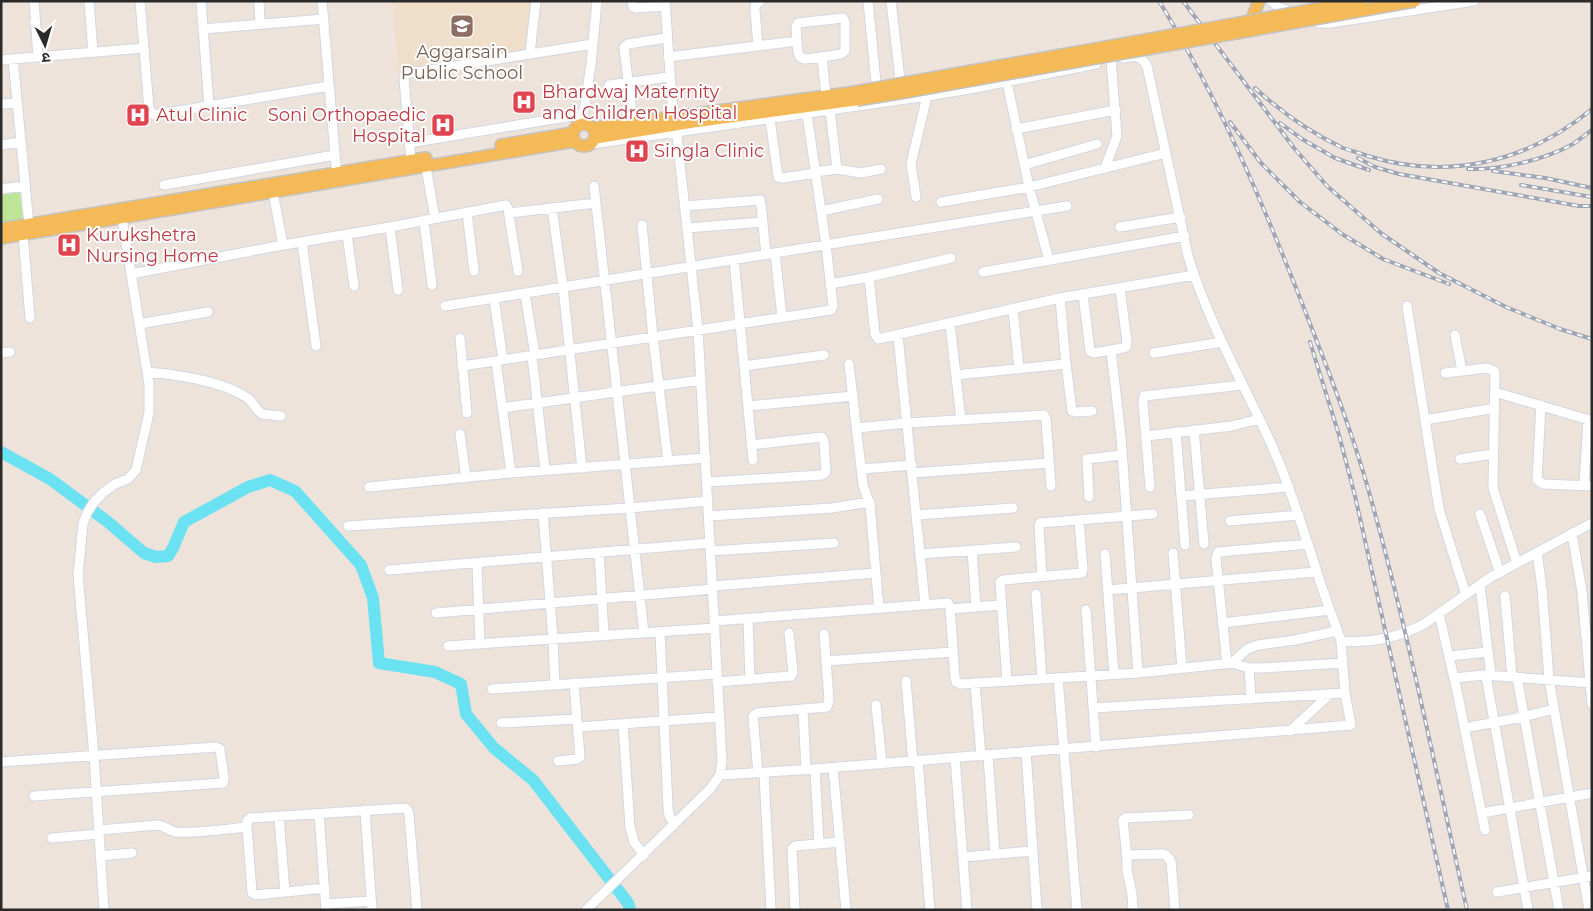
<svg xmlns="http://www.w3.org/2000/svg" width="1593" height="911" viewBox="0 0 1593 911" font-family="Montserrat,'Noto Sans Devanagari',sans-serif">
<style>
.education{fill:#efdeca}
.green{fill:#bce596}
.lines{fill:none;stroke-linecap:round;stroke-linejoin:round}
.river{stroke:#6be2f2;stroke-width:12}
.minor-casing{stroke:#d1d7e3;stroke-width:11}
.major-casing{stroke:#c3c3c3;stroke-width:14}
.minor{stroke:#fff;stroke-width:9}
.major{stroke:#f5ba58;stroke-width:11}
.rail-casing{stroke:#9ea5b5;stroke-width:4}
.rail{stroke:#fff;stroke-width:2;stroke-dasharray:5.5;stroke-linecap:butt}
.major-bridge-casing{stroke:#c3c3c3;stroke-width:14;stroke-linecap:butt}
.major-bridge{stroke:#f5ba58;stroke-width:11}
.labels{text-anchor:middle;stroke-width:4;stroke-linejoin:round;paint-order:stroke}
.education-label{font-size:18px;fill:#785e54;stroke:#fff}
.health-label{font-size:18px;fill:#be3a42;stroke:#fff;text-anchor:start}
</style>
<rect width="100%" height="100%" fill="#ede3db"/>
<path class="education" d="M 393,1 L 531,1 L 526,50 L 398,71 Z"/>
<path class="green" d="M 20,192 L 23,220 L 1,223 L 1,195 Z"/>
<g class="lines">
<path class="river" d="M 1,452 L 50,479 L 108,522 L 144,553 L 156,557 L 168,556 L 173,548 L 184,522 L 248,487 L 270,480 L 295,491 L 361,565 L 373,598 L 379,663 L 435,672 L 461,684 L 466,714 L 494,748 L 533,780 L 628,903 L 630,910"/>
<g class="minor-casing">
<path id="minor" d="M 34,1 L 38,57
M 89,1 L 93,52
M 140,1 L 149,109 L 154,115 L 329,86
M 201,1 L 209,106
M 259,1 L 260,24
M 322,1 L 337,178
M 632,1 L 633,7 L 636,8 L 665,6
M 665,1 L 673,116
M 868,1 L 877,93
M 891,1 L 901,88
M 1271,1 L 1277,6 L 1295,14
M 1312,20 L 1318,23 L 1330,23 L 1474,1
M 203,29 L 324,19
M 797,41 L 798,53 L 800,57 L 805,59 L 822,57
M 758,46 L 755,10 L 755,6 L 760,1
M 530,53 L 536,1
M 668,57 L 797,41 L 796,27 L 798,23 L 843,18 L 845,22 L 845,51 L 841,54 L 822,57 L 826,96
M 1123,58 C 1134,56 1141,55 1147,66 L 1188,256 C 1207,319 1240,377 1268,437 C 1288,480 1301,524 1316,569 C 1323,593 1333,617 1341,641 C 1369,644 1400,637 1424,624 L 1491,577 L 1592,523
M 13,59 L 29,225
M 1,60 L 144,48
M 1007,82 L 1029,187 L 1049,260
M 609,85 L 669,77
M 1,104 L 17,103
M 830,110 L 837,169
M 770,119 L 778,177 L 783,178 L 816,173
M 633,122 L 624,47 L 628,44 L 666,38
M 582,124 L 591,64 L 597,1
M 1016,129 L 1116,110
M 409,143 L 584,114
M 592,144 L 927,96 L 975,88 L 1096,64
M 1,145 L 21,142
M 411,160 L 404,79 L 405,74 L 593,44
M 425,162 L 435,218
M 1024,165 L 1097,144
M 1105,168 L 1117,136 L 1111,60
M 815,172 L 837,169 L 861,173 L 881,169
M 164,185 L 335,155
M 594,186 L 644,633
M 272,187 L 283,245 L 390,227 L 506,205 L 508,209 L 518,271
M 1,189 L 25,186
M 916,197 L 911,164 L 927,96
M 941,202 L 1029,187 L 1166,153
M 685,206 L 760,200 L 761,204 L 766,255
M 552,208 L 563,287 L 582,468
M 821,211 L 878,199
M 467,212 L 474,271
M 509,213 L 596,203
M 424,221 L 432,285
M 642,225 L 653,337 L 668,461
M 390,227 L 398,290
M 1120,227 L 1181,217
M 687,228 L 763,222
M 23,234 L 30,318
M 347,234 L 354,286
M 302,242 L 316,346
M 775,253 L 782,317
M 734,260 L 753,460
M 983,272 L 1185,236
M 131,274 L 283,245
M 869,277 L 875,334 L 878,339 L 1060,298 L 1194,275
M 830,284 L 869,277 L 951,258
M 525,294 L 535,355
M 1083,294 L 1090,351 L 1094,353 L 1123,348 L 1126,347 L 1127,342 L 1120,288
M 1060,298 L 1066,364 L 1072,411 L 1076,412 L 1092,411
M 494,299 L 503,360
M 445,306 L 1067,206
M 1407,306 L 1439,509 L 1466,595
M 1013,309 L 1019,369
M 139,324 L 208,312
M 950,324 L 961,420
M 1455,335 L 1462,371
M 898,336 L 925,604
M 460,338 L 467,413
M 1111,350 L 1121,437 L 1138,673
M 1,353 L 10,352
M 1154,353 L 1222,342
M 532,356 L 545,470
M 496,361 L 511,473
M 849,364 L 863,485 L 870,505 L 879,609
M 462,366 L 831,310 L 833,306 L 826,245 L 807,114
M 744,366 L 824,355
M 147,372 C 178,375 219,380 246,397 C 253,401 255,409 262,414 L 281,416
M 1445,373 L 1487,368 L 1494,371 L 1495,373 L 1493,488 L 1517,563
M 956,375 L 1066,364
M 1495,392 L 1592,421
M 1541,405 L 1537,480 L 1543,484 L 1592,486
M 748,406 L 853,396
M 502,408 L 701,380
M 1425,420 L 1495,408
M 857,428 L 907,423 L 1044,415 L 1046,419 L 1051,486
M 1194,430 L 1204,544
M 1176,432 L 1185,545
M 460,434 L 466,478
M 1146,436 L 1232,426 L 1259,419
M 1460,459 L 1493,454
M 862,469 L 912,465
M 913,473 L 1049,463
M 707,482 L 822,475 L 826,472 L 824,442 L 822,437 L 751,445
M 1584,485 L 1588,420
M 369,487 L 511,473 L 706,458
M 1150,487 L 1143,402 L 1144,396 L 1242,385
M 1181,496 L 1289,487
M 1089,497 L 1087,459 L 1122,455
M 543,513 L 553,639 L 555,685
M 1480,514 L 1500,573
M 917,515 L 1013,508
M 709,516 L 832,508 L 870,502
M 1230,521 L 1299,515
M 348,526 L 629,508 L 708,501
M 1572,533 L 1582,592 L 1592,704
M 972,550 L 976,607
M 711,551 L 834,543
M 599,552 L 604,635
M 1537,552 L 1542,588 L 1549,679 L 1589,910
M 1173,553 L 1182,668
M 921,554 L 1016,547
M 1105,554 L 1114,674
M 477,563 L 480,644
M 389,570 L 710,543
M 1042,576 L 1039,527 L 1040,523 L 1153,514
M 1480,585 L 1491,676
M 713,586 L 876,573
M 1108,590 L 1316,572
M 1036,594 L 1042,679
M 1505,596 L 1512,677
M 950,609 L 1001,605
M 1086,610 L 1096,747
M 436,613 L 713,589
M 1439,614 L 1457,691 L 1485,830
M 748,619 L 750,680
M 714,621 L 948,603 L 950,607 L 955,678 L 956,682 L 961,684 L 1138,673 L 1232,663 L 1249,668 L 1262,668 L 1343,663
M 1223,623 L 1330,610
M 660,632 L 668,808 L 669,815 L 674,825
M 448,646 L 715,628
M 1449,656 L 1488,652
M 826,661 L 953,652
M 1232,663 L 1247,649 L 1258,645 L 1295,640 L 1337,631
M 1227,664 L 1216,559 L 1218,552 L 1308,544
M 1249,668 L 1251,699
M 1486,676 L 1528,910
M 1517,677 L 1559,910
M 1058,678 L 1077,910
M 1454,678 L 1484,675 L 1592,683
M 906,681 L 913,762
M 1007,681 L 1000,582 L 1003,580 L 1082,573 L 1083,569 L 1079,520
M 717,682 L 791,676 L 793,672 L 789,633
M 975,683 L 981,756
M 492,689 L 716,674
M 876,705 L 882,764
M 1093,708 L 1345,693
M 501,723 L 577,719
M 623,724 L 630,827 L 634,842 L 644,855
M 578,727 L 719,717
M 1464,728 L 1523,717 L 1554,709
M 1290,731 L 1330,694
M 1026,752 L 1037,910
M 988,756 L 995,854
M 955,758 L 967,910
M 558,761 L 577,759 L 580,757 L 574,683
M 918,761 L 930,910
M 1,762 L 216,747 L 220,749 L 224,778 L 223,783 L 34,796
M 833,768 L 846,910
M 815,769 L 819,844
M 806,770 L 803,709 L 827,707 L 829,700 L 824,634
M 758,773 L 753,716 L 757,713 L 803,709
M 764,773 L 771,910
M 720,775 L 815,769 L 1351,725 L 1345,693 L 1341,641
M 365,810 L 372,910
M 1482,813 L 1592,793
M 319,814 L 326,910
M 279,817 L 285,892
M 247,827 L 252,893 L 256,895 L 325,888
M 99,830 L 158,825 C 165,826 169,831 176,832 C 196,834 226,829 247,827 L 247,821 L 250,818 L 405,808 L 408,811 L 409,815 L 417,910
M 52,838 L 99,834
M 1127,855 L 1163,854 L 1166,855 L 1171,861 L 1175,910
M 100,856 L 132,853
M 963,857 L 1032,851
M 1497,892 L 1592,876
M 326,904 L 371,901
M 104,910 L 94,756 L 78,575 L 83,524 L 87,513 L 94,502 L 104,492 L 115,484 L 128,479 L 136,470 L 149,413 L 149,384 L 121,212
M 586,910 L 710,789 L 720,775 L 722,761 L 698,330 L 676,127
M 795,910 L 792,849 L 795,846 L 840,842
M 1133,910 L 1132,894 L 1127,870 L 1127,858 L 1123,820 L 1125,818 L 1189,815"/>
</g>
<g class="major-casing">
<path id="major" d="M 1251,21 L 1259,1
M573 135a11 11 0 1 1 22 0a11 11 0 1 1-22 0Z
M 594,128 L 855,92
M 596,138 L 693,122 L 855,100
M 501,145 L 573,133
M 1,229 L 426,158
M 1,238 L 575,141"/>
</g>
<use href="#minor" class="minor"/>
<use href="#major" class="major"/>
<g class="rail-casing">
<path id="rail" d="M 1159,1 C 1220,101 1265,208 1307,316 C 1331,377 1354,437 1371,499 C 1409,635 1436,773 1467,910
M 1183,1 L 1294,148 L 1327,186 L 1382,234 L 1439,273 L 1506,307 L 1560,329 L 1592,339
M 1255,88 C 1281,112 1311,133 1343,148 C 1351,151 1360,153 1368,156 C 1448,181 1528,162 1592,109
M 1230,122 L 1261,163 L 1300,202 L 1342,234 L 1383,259 L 1449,284
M 1280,123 L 1302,139 L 1335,158 L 1369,170
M 1358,158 L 1375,167 L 1399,174 L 1579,206 L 1592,206
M 1468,169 C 1501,170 1544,160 1573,144 C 1579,140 1585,135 1592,130
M 1493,171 L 1545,178 L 1592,188
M 1521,185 L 1592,197
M 1310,342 L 1339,435 L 1355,496 L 1448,910"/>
</g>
<use href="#rail" class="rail"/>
<g class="major-bridge-casing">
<path id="major-bridge" d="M 855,92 L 1361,1
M 857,100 L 906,92 L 1415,1"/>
</g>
<use href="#major-bridge" class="major-bridge"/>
</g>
<defs>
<g id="school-square" transform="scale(1.25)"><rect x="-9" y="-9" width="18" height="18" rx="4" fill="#8d6e63" stroke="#fff"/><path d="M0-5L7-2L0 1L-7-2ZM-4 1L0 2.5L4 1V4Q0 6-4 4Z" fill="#fff"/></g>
<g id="hospital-square" transform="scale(1.25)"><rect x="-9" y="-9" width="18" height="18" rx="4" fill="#e0444e" stroke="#fff"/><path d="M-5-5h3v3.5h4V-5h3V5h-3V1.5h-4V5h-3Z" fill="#fff"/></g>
</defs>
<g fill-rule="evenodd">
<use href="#school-square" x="462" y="26"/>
<use href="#hospital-square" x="524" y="102"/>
<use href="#hospital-square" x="138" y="115"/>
<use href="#hospital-square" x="443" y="125"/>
<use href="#hospital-square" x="637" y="151"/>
<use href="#hospital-square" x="69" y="245"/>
</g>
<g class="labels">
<g class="education-label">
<text x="462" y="58">Aggarsain<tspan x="462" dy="21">Public School</tspan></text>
</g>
<g class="health-label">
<text x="542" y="98">Bhardwaj Maternity<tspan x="542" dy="21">and Children Hospital</tspan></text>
<text x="156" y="121">Atul Clinic</text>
<text x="426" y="121" text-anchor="end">Soni Orthopaedic<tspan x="426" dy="21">Hospital</tspan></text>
<text x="654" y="157">Singla Clinic</text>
<text x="86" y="241">Kurukshetra<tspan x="86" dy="21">Nursing Home</tspan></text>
</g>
</g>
<rect width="1593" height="911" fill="none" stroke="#2a2a2a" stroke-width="5"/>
<g transform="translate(45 45) rotate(175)" stroke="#ffffff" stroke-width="4" paint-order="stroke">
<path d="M0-4L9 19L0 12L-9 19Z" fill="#2a2a2a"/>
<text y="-8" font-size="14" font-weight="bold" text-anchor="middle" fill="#2a2a2a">उ</text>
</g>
</svg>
